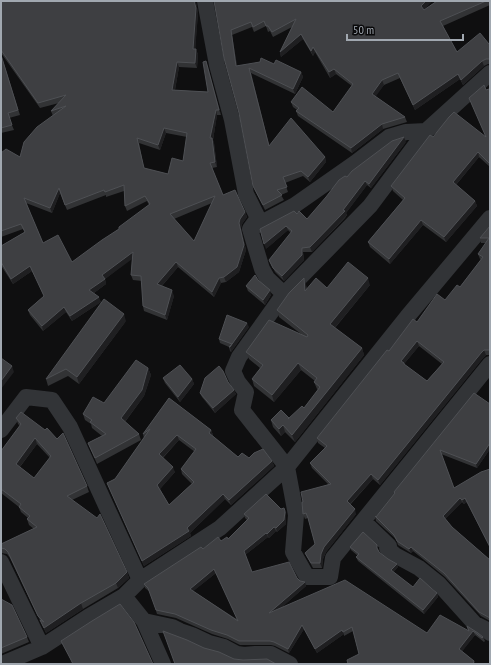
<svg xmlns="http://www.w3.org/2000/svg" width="491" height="665" viewBox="0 0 491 665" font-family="'PT Sans Narrow',sans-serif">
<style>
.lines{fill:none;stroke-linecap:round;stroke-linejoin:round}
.minor{stroke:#323437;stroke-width:16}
.wall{fill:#323335;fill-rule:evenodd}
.shaded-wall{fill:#1f1f21}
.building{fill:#3e3f42;stroke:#4e5054;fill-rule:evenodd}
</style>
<rect width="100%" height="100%" fill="#0f0f10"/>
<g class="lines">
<path class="minor" d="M 205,1 L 217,65 L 232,120 L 246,194 L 258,218 L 250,229
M 426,131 L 370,206 L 284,294 L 239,357 L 233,371 L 238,382 L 246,392 L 242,410 L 287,467 L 296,515 L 293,552 L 307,577 L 330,577 L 333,558 L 490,364
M 284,294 L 267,278 L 262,269 L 250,229 L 295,205 L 355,163 L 389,137 L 406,132 L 426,131 L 490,73
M 1,430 L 26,397 L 52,400 L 70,427 L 140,580
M 363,521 L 389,546 L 387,548 L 395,555 L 419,568 L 439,584 L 475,624 L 485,629 L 490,633
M 1,562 L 42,647
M 124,596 L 144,621 L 163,664
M 144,621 L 172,627 L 180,631 L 192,635 L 209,643 L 224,647 L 237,654 L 244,655 L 255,654 L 271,654 L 290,664
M 2,664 L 42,647 L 88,617 L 124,596 L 140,580 L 220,528 L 287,467 L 407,317 L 490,218"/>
</g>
<path class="wall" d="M 1,1 L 196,2 L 198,13 L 195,49 L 198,54 L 197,68 L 179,67 L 175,90 L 208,92 L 206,61 L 221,115 L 217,115 L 213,140 L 214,143 L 217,167 L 212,168 L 223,195 L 245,212 L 247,217 L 242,224 L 241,228 L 246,250 L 239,272 L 226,282 L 221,283 L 214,297 L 178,267 L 162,286 L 174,296 L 167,320 L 144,311 L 143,306 L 142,281 L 133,280 L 131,275 L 132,258 L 105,279 L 106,284 L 94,293 L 101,302 L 72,321 L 66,312 L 43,331 L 30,315 L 28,310 L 44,296 L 32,271 L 13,284 L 2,267 L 1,268 L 1,246 L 25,232 L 23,229 L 1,237 L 1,153 L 20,157 L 53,116 L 51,111 L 59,103 L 40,108 L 1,53 ZM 166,133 L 187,137 L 183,161 L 168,174 L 144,169 L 139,143 L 160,150 ZM 124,191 L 125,206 L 127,211 L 147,201 L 149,205 L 119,229 L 72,262 L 43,243 L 26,203 L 52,213 L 60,193 L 67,210 L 106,195 L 106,197 ZM 212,203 L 194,241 L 174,219 Z
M 214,1 L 424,10 L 437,1 L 490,1 L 490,5 L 443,26 L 457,52 L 490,43 L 490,64 L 488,64 L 484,66 L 463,85 L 460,79 L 415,110 L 400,78 L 384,85 L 375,96 L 405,117 L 407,122 L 383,129 L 352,153 L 298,116 L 296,111 L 297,110 L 293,107 L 291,102 L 333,112 L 352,86 L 336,74 L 330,78 L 315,52 L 313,56 L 303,39 L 281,57 L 280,52 L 292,27 L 273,37 L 270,31 L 268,32 L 266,26 L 254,32 L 252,27 L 232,35 L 237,66 L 274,64 L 301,72 L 303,77 L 295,94 L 251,73 L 269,145 L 325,157 L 326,162 L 310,182 L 303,176 L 285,183 L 288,192 L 281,195 L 284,200 L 265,210 L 253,186 L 239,113 Z
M 1,54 L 20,115 L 9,118 L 14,130 L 1,133 Z
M 486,90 L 490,92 L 490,167 L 479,157 L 456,185 L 475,201 L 477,206 L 446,242 L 423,225 L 390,264 L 370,247 L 368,242 L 403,200 L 393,191 L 391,186 L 433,137 L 486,136 L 469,98 Z
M 406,142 L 371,188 L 367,185 L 346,213 L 347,215 L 345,218 L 312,252 L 303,252 L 304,260 L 284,281 L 275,272 L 269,260 L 291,233 L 288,230 L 266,249 L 297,214 L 307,219 L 347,177 Z
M 490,226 L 490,355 L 486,355 L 483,358 L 380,485 L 373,479 L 350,505 L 356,514 L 326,552 L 323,559 L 322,568 L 313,568 L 307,557 L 305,553 L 315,544 L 308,518 L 305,519 L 303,514 L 328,484 L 312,468 L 310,463 L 325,448 L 318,443 L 317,438 L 389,351 L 417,322 L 445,300 L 460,287 L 481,260 L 480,259 L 478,254 L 486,243 L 481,243 L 480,238 ZM 419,346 L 442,364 L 427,381 L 405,365 L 404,364 Z
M 304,278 L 306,285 L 307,289 L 327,288 L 370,285 L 335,328 L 362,348 L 364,355 L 295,442 L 285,432 L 281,436 L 273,427 L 271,420 L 289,418 L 304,408 L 318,390 L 317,389 L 314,382 L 315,381 L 301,370 L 274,402 L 254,386 L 252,379 L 260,368 L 249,359 L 246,352 L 301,334 L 279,317 L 277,310 Z
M 258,280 L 271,295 L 265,305 L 248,291 L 246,286 Z
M 126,321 L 79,384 L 68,376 L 48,386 L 46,379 Z
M 249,327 L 231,352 L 230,351 L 229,347 L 220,343 L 219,339 Z
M 148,368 L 151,375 L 144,396 L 125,422 L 139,434 L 141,440 L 97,464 L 88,443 L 102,436 L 92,428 L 91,424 L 85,420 L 83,414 L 104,403 Z
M 163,378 L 192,379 L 194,384 L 180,402 L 165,383 Z
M 228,382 L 236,394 L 215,413 L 202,397 L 200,393 Z
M 169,398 L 211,430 L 213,435 L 213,436 L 238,457 L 272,461 L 274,466 L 231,505 L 225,499 L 190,533 L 191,536 L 144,566 L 107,483 L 115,479 L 144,438 L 143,434 ZM 179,440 L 195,452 L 181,469 L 182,474 L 192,484 L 169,505 L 160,489 L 175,472 L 163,458 Z
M 490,404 L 490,449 L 477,468 L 441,454 L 454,488 L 490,469 L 490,548 L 467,502 L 464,504 L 462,502 L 445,519 L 452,527 L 490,560 L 490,621 L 481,616 L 445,577 L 413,551 L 411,553 L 398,545 L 396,539 L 376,521 L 375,516 L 376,517 L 394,493 L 394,492 Z
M 16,418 L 87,486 L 89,492 L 72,500 L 127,572 L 129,578 L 118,588 L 83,609 L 46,633 L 10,558 L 7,554 L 1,553 L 1,544 L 34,529 L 29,525 L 27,519 L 28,518 L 21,512 L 19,507 L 1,493 L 1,451 L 20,426 L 18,424 ZM 37,444 L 50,458 L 34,478 L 20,467 Z
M 281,509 L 286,512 L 286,524 L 277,532 L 276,531 L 269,538 L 268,537 L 245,555 L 252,572 L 297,578 L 300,581 L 305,582 L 306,586 L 282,607 L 427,633 L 468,631 L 467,626 L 483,637 L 485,641 L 484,642 L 475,635 L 462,651 L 474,661 L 475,664 L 348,664 L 359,654 L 353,631 L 344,636 L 344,634 L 317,653 L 304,629 L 289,653 L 275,646 L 271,645 L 240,645 L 228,639 L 212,634 L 176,618 L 157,614 L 150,592 L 145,588 L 144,584 L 203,549 L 228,539 L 247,520 L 245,518 L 244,514 ZM 216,573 L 238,620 L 193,591 Z
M 350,547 L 378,549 L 379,552 L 388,559 L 397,564 L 398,567 L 393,572 L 413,587 L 437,593 L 438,597 L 424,614 L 358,561 L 356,557 L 358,556 L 351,550 Z
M 1,599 L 27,637 L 29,642 L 1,654 Z
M 92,621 L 72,662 L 63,645 L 61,641 Z"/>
<path class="shaded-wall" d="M 194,1 L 196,1 L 198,13 L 195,54 L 193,49 Z
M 426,1 L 432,1 L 423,12 L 421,6 Z
M 231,30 L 232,35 L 238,71 L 236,66 Z
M 301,34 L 303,39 L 281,57 L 280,52 Z
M 313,47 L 315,52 L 313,56 L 311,51 Z
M 196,49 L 198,54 L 197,68 L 195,63 Z
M 206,61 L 208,66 L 221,115 L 219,110 Z
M 482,61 L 484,66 L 463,85 L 461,80 Z
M 177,62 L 179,67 L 174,95 L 172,90 Z
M 249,68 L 251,73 L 270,151 L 269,146 Z
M 334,69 L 336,74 L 330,78 L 329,72 Z
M 301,72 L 303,77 L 295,94 L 293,89 Z
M 458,74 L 460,79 L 415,110 L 413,105 Z
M 382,80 L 384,85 L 374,99 L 372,94 Z
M 216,110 L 217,115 L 213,140 L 214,143 L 217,167 L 215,162 L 210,138 Z
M 382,124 L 383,129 L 352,153 L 351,148 Z
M 164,128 L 166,133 L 160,150 L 158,145 Z
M 404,137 L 406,142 L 371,188 L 369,184 Z
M 137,138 L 139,143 L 145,174 L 144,168 Z
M 478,152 L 479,157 L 454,187 L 453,182 Z
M 325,157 L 326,162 L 310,182 L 308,177 Z
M 365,181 L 367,185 L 346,213 L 347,215 L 312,252 L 310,247 L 343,210 Z
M 59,188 L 60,193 L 52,213 L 50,208 Z
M 475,201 L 477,206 L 446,242 L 444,237 Z
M 245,212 L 247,217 L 242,224 L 241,228 L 246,250 L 239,272 L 226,282 L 224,277 L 239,223 L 240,219 Z
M 421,220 L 423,225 L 390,264 L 389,259 Z
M 286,226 L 288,230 L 266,249 L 264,244 Z
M 302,248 L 303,252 L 304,260 L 284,281 L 282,276 Z
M 133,252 L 135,257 L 105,279 L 106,284 L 91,295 L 89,290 L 102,275 Z
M 176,262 L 178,267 L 159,289 L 157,284 Z
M 30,266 L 32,271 L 13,284 L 11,279 Z
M 219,278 L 221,283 L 214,297 L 212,292 Z
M 304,278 L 306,285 L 307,298 L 305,291 Z
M 368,278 L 370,285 L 332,331 L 330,324 Z
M 172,290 L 174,296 L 167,320 L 165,315 Z
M 270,290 L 271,295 L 265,305 L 263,300 Z
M 99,297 L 101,302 L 72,321 L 70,316 Z
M 64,307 L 66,312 L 43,331 L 42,326 Z
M 124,314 L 126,321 L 79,384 L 77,377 Z
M 247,323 L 249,327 L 231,352 L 230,347 Z
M 417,341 L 419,346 L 404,364 L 406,368 L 401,361 Z
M 362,348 L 364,355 L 295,442 L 292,435 Z
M 484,350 L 486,355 L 483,358 L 380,485 L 378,480 L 481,353 Z
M 298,363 L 301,370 L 274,402 L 272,395 Z
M 12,366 L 14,372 L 1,389 L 1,381 Z
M 148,368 L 151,375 L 144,396 L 123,424 L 121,418 Z
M 192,379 L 194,384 L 180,402 L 178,397 Z
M 234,390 L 236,394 L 215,413 L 213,408 Z
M 283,425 L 285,432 L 281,436 L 279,429 Z
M 211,430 L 213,435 L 211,438 L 209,433 Z
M 177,435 L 179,440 L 161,459 L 159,454 Z
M 35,438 L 37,444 L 18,469 L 16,464 Z
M 490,443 L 490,449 L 477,468 L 476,464 Z
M 272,461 L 274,466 L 231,505 L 229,500 Z
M 173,467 L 175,472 L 159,490 L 157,485 Z
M 371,474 L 373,479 L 348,506 L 347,501 Z
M 223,494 L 225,499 L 190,533 L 191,536 L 144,566 L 142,561 L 187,528 Z
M 460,498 L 462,502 L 444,520 L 443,516 Z
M 465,498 L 467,502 L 464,504 L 462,500 Z
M 284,508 L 286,516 L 286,524 L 277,532 L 276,528 Z
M 355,509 L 356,514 L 326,552 L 323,559 L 322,568 L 320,563 L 321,554 L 324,547 Z
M 274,527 L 276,531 L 269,538 L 267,534 Z
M 266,533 L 268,537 L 245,555 L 244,551 Z
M 411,547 L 413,551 L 411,553 L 409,549 Z
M 397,564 L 398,567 L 392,574 L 391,570 Z
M 214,569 L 216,573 L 191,593 L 190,589 Z
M 127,572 L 129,578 L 118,588 L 116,583 Z
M 305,582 L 306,586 L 271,617 L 269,613 Z
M 437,593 L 438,597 L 424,614 L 423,610 Z
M 81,603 L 83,609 L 46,633 L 44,628 Z
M 302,625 L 304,629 L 289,653 L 288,649 Z
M 342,630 L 344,634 L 317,653 L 315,649 Z
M 473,631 L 475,635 L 461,653 L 459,649 Z"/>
<path class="building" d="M 1,1 L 194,1 L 196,8 L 193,49 L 196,49 L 195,63 L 177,62 L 172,90 L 208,92 L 203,62 L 206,61 L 219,110 L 216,110 L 210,138 L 212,138 L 215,162 L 210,163 L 223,195 L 235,190 L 245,212 L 240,219 L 239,223 L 244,245 L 237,267 L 224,277 L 219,278 L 212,292 L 176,262 L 157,284 L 172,290 L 165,315 L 143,306 L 141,276 L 131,275 L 133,252 L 102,275 L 105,279 L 89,290 L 99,297 L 70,316 L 64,307 L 42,326 L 28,310 L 44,296 L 30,266 L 11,279 L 1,262 L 1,246 L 25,232 L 21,224 L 1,231 L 1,153 L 6,149 L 20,157 L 24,142 L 37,127 L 66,106 L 51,111 L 66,95 L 38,103 L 1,50 ZM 164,128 L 187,133 L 183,161 L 172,158 L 168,174 L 144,168 L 137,138 L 158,145 ZM 124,185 L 125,206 L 145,196 L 150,204 L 119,227 L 119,229 L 102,240 L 72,262 L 58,235 L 43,243 L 24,198 L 50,208 L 59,188 L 65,205 L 104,190 L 105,192 ZM 215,196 L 194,241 L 170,214 Z
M 214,1 L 426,1 L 421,6 L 424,10 L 437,1 L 486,1 L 440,21 L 457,52 L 480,33 L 489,44 L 490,43 L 490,59 L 486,59 L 482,61 L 461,80 L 458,74 L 413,105 L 398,73 L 382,80 L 372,94 L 405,117 L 382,124 L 351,148 L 296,111 L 299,108 L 291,102 L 302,87 L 333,112 L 353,84 L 334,69 L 329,72 L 313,47 L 311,51 L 301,34 L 280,52 L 296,19 L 272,32 L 268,26 L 266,26 L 264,21 L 253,27 L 251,22 L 231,30 L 236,66 L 260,62 L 261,58 L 274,64 L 276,60 L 301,72 L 293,89 L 249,68 L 269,146 L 291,118 L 325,157 L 308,177 L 301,171 L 283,177 L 287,187 L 277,190 L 282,195 L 263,205 L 253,186 L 239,113 L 224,58 Z
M 1,55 L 18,110 L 8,113 L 12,125 L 1,128 Z
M 484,85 L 486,90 L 489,89 L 490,92 L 490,164 L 478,152 L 453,182 L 475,201 L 444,237 L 421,220 L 389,259 L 368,242 L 405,198 L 391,186 L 430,135 L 433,137 L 449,117 L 454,112 L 486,137 L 469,98 Z
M 404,137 L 369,184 L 365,181 L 343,210 L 345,211 L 343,213 L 310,247 L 302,248 L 302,255 L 282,276 L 273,268 L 269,260 L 292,231 L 286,226 L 264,244 L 260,229 L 294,211 L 297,214 L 299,211 L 307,219 L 326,197 L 339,180 L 345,176 L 347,177 L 352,171 L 392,141 Z
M 490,226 L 490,350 L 484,350 L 481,353 L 378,480 L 371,474 L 347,501 L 355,509 L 324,547 L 321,554 L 320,563 L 311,563 L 305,553 L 315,544 L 308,518 L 306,513 L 303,514 L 302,502 L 303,502 L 301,492 L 331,484 L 310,463 L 327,446 L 317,438 L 387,350 L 389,351 L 413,319 L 417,322 L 437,294 L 445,300 L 457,285 L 460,287 L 483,257 L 478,254 L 489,238 L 480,238 ZM 417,341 L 444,362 L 427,381 L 404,364 L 404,363 L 401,361 Z
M 348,262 L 368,278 L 330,324 L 362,348 L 292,435 L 283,425 L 279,429 L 271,420 L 281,410 L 289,418 L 288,419 L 302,406 L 304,408 L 320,387 L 314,382 L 317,378 L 298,363 L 272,395 L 252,379 L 263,365 L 246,352 L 269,320 L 307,337 L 308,335 L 277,310 L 289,293 L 304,278 L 305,291 L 316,278 L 327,288 Z
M 255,275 L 258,280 L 270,290 L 263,300 L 246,286 Z
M 104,299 L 124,314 L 77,377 L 66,369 L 46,379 Z
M 227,315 L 247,323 L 230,347 L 229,347 L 232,344 L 219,339 Z
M 1,358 L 12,366 L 1,381 Z
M 136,360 L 148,368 L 142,390 L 121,418 L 139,434 L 95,458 L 88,443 L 106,434 L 90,422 L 92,420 L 83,414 L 93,397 L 104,403 Z
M 180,365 L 192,379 L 178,397 L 163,378 Z
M 219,366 L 223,371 L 228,382 L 234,390 L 213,408 L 200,393 L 205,378 Z
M 474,393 L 490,404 L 490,443 L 476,464 L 440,450 L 454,488 L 481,472 L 490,469 L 490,547 L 465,498 L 462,500 L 460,498 L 443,516 L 452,527 L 490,560 L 490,618 L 479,612 L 444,573 L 411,547 L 409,549 L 397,541 L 394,535 L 375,516 L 376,517 L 395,493 L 394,492 Z
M 169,398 L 211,430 L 209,433 L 238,457 L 242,453 L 249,458 L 254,453 L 263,449 L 272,461 L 229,500 L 223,494 L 187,528 L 189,531 L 142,561 L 107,483 L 115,479 L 150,429 L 143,434 ZM 177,435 L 196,449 L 181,469 L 194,482 L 169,505 L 157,485 L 173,467 L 159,454 Z
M 21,412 L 45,430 L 47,428 L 57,439 L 63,433 L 87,486 L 67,496 L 97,518 L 100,514 L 127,572 L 116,583 L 81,603 L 44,628 L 40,620 L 44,622 L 38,616 L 8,552 L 5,549 L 1,548 L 1,544 L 37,527 L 27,519 L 30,516 L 19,507 L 21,504 L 1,489 L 1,451 L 21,424 L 16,418 ZM 35,438 L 51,456 L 34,478 L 16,464 Z
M 266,494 L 281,509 L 284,508 L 285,511 L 284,520 L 276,528 L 274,527 L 267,534 L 266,533 L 244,551 L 252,572 L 289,562 L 297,578 L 300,581 L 305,582 L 269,613 L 345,580 L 427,633 L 440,615 L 469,631 L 467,626 L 478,633 L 483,637 L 482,638 L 473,631 L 459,649 L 474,661 L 473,664 L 348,664 L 347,660 L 359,654 L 352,627 L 343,632 L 342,630 L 315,649 L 302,625 L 288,649 L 274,642 L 270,641 L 239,641 L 227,635 L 211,630 L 175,614 L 156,610 L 148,588 L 144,584 L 201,547 L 203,549 L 218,537 L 221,541 L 227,537 L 228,539 L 249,518 L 244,514 ZM 214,569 L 238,621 L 190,589 Z
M 363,532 L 377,545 L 377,548 L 379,552 L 388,559 L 397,564 L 391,570 L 413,587 L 420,578 L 431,588 L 437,593 L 423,610 L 356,557 L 359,554 L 350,547 Z
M 1,599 L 12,605 L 27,637 L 1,648 Z
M 120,604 L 134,622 L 153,664 L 73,664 L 70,658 L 61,641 L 92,621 Z
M 163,631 L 187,640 L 204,648 L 219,652 L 234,659 L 243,660 L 267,659 L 276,664 L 175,664 Z"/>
<rect width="491" height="665" fill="none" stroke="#a1a8b0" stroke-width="4"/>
<path d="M347 34v6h116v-6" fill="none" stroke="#a1a8b0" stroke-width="2"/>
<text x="353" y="34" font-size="12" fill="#a1a8b0" stroke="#0a0a0b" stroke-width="3" paint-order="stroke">50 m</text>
</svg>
